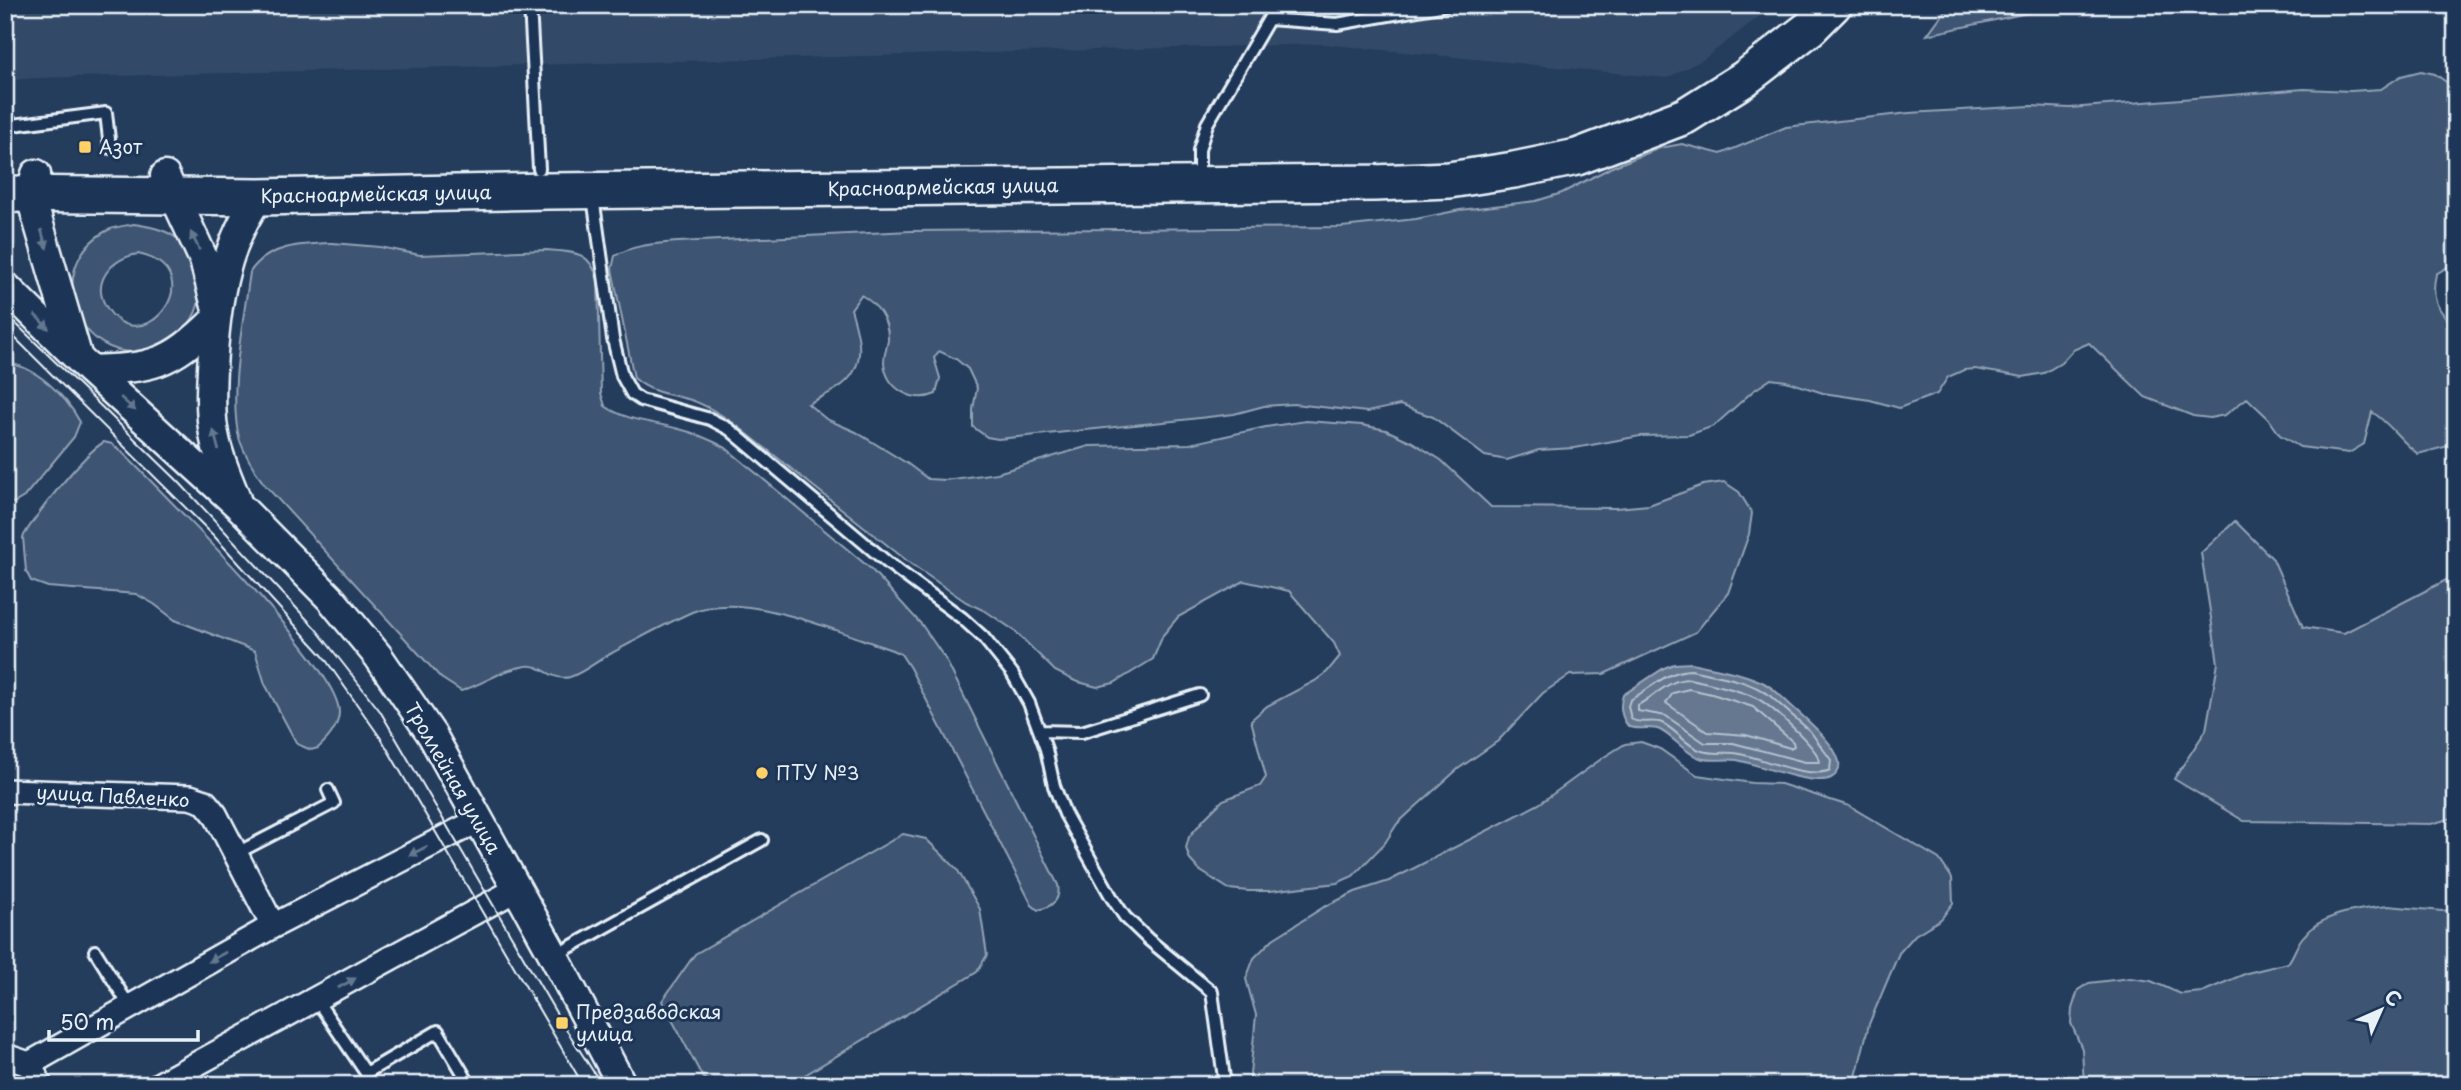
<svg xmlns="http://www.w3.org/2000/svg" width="2461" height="1090" viewBox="0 0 2461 1090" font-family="'Playpen Sans',sans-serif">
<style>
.built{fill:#334a68}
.green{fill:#3e5472;stroke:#93a2b5;stroke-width:2;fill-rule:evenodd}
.water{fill:#657890;stroke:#99a8ba;stroke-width:2}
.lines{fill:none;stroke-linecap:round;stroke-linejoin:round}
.shore{stroke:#b4c1ce;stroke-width:2}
.service-casing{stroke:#e8f1f8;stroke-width:16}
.minor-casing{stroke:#e8f1f8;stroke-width:28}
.tertiary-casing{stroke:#e8f1f8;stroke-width:33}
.primary-casing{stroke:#e8f1f8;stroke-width:40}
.service{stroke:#1d3557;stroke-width:10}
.minor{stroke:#1d3557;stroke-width:23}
.tertiary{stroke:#1d3557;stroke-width:28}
.primary{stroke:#1d3557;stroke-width:35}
.tram{stroke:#e8f1f8;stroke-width:2}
.oneway{fill:#64778f}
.poi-dot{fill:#ffd166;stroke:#1d3557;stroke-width:2.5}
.labels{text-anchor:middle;stroke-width:6;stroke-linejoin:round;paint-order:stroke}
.poi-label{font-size:19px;fill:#e8f1f8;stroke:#1d3557;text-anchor:start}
.street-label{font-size:19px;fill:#e8f1f8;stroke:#1d3557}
</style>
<rect width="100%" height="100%" fill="#253d5d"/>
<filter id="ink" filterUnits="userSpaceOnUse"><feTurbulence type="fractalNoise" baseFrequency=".0143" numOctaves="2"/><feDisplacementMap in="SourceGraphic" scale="14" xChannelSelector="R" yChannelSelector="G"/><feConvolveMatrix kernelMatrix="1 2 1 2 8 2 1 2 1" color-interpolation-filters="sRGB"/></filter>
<g filter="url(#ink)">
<path class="built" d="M 5,5 L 1774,5 L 1704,59 L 1667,78 L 1323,44 L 34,78 L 5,81 Z"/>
<path class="green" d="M 1949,5 L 2064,5 L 1927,35 Z
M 2421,71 L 2435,74 L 2456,89 L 2456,262 L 2436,274 C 2430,300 2438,310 2456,329 L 2456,444 L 2418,454 C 2400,441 2390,423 2372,412 L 2364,444 L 2349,453 L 2300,447 L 2280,435 L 2268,418 L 2247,398 L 2225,415 L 2210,418 L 2193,416 L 2145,397 L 2089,343 L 2073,350 L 2061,363 L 2044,373 L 2023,377 L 1975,369 L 1964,370 L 1948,377 L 1937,394 L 1899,408 L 1870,400 L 1823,393 L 1786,381 L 1771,379 L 1753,391 L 1714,426 L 1689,435 L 1640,436 L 1575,448 L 1539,450 L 1507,460 L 1485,456 L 1433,417 L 1400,405 L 1367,412 L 1294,404 L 1264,406 L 1234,414 L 1173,421 L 998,439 L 987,437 L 973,427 L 973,409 L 977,388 L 968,369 L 956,359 L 939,351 L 934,358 L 940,378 L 936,394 C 913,404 886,389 884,362 C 884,355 887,347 888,340 C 889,320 877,304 861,295 L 851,309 C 859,335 868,365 842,385 C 832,393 818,398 808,404 L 826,419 L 856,432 L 908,464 L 928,479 L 945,480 L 997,473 L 1089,446 L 1190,444 L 1266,427 L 1306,421 L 1362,425 L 1386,430 L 1412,442 L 1441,460 L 1491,507 L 1616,508 L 1649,505 L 1703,485 L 1724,482 L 1739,492 L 1752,513 L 1749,534 L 1728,593 L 1696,632 L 1604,674 L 1570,675 L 1543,693 L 1498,741 L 1458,769 L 1411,811 L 1397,824 L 1385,843 L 1353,876 L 1337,883 L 1270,891 L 1248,891 L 1229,889 L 1199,870 L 1190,860 L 1186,848 L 1189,837 L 1205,818 L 1223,800 L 1260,786 L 1266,777 L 1251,720 L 1267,706 L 1315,681 L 1327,672 L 1340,656 L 1334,643 L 1289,591 L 1244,581 L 1178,617 L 1163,635 L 1153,659 L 1137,669 L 1114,683 L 1097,687 L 1075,681 L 1055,671 L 1015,631 L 987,612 L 966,602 L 911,564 L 740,428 C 725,417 709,406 691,400 C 669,394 651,393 634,378 L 612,269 L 615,256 C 634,244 657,244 678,242 L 911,231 L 1342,227 L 1416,219 L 1460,210 L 1536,201 L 1562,193 L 1612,167 L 1660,148 L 1682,144 L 1721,154 L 1786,127 L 1909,113 L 2031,106 L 2070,108 L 2304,89 L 2351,91 L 2381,89 L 2401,76 Z
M 134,224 C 151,227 166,229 179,240 C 184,245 200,282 200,289 C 200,299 197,311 192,319 C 182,335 169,346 150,350 C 76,367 41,265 108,230 C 116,226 126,226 134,224 ZM 138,254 C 215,271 143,364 107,308 C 90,282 112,258 138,254 Z
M 332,243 L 380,247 L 420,255 L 547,250 C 574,252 590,251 598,280 L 601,393 L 605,406 C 626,421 655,422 679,429 C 696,433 711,440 726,448 L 871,569 L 922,625 L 946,660 L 1058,885 C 1061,900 1052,907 1038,910 L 1032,905 L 910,668 L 901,654 L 892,650 C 838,632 746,590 692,612 C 665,624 638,639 612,653 C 598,660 585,672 570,677 C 552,682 543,664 526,666 C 502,669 484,684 461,691 L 441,678 L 264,484 C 255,471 246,457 240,441 C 227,398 244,319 250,272 C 268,245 302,244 332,243 Z
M 5,363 C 35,365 66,396 80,422 L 74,437 L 24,497 L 14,503 L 5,501 Z
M 104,442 L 112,444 L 122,452 C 163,494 338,664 339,712 C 339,727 328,739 318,748 L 311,750 L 297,744 L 265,684 L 255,651 L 175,620 L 154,604 L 136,594 L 48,587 L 31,581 L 26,571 L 23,537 C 35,516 84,453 104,442 Z
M 2235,521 L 2273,559 L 2303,627 L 2344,633 L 2456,575 L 2456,817 L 2431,824 L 2244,821 L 2174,779 L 2206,730 L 2218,663 L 2201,553 Z
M 1641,742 L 1660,749 L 1697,775 L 1752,783 L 1781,784 L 1849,806 L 1939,859 L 1952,878 L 1953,903 L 1941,919 L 1915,935 L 1899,953 L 1869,1024 L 1854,1085 L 1251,1085 L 1250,1074 L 1256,1015 L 1246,979 L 1254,958 L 1273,939 L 1324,907 L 1355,892 L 1389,881 L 1539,804 L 1604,757 L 1625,744 Z
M 903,834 L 926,839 L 957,869 L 980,909 L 987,955 L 977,972 L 788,1085 L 712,1085 L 702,1076 L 662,1001 L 695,954 Z
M 2388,906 L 2442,911 L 2456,909 L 2456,1085 L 2084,1085 L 2082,1049 L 2071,1023 L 2072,1009 L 2078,990 L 2089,983 L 2130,978 L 2151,981 L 2181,994 L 2202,992 L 2247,973 L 2288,963 C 2294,955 2296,946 2302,938 C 2322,912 2358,910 2388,906 Z"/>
<path class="water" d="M 1692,663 C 1716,669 1742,672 1764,683 C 1777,690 1786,702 1797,711 C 1808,721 1859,763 1831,778 C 1813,787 1758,764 1737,760 C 1725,758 1710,762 1700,758 C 1684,753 1674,737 1660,730 C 1650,726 1639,730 1629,727 C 1621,718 1619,706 1623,695 L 1664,668 L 1674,664 Z"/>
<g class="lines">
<path class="shore" d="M 1691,670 C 1717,676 1747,679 1769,695 L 1810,731 L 1831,760 L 1830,770 C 1809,780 1763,758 1740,754 C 1728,751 1714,755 1702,751 C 1687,747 1677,730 1662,723 C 1652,719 1640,725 1631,719 L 1628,706 L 1630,700 C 1651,688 1666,671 1691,670 Z
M 1690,679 C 1712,684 1734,688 1754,697 C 1769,703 1818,748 1820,762 L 1805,762 L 1733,743 L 1705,743 L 1666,716 L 1638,711 L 1638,705 C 1657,695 1668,679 1690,679 Z
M 1689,689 L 1712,694 L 1753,707 L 1793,742 L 1794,746 L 1790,748 L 1746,735 L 1708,732 L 1666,703 L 1673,693 Z"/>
<g class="service-casing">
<path id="service" d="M 530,5 L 539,169
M 1269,19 L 1337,24 L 1446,5
M 5,126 L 106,113 L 110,148
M 1199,181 L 1199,150 L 1207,124 L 1277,5
M 593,197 L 613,339 L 622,376 L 632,394 L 641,400 L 710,419 L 729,429 L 888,563 L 962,618 L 983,637 L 1012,673 L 1029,703 L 1046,749 L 1054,786 L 1065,814 L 1112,898 L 1125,917 L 1149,940 L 1212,992 L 1225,1085
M 1040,731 L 1082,732 L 1200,695
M 235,854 L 334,803 L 328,790
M 95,951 L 130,1007
M 554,956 L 762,840
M 316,999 L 366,1073 L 438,1031 L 470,1085"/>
</g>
<g class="minor-casing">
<path id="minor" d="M 5,791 L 190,797 L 205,802 L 215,814 L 273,926
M 5,1056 L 29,1064 L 40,1085
M 29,1064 L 273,926 L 479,820
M 158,1085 L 517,889"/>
</g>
<g class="tertiary-casing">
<path id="tertiary" d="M 36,174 L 30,194 L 77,355
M 165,176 L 204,260 L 216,306
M 5,286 L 90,370 L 238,505 L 331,599 L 378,656 L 432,735 L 554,956 L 622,1085
M 90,370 C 152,368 169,365 214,321
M 236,499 C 227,476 216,452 213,428 C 210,409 211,389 212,369 C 215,310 223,246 259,197"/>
</g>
<g class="primary-casing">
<path id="primary" d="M 5,194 L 259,197 L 549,191 L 1375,183 L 1449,180 L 1514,170 L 1577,157 L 1685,116 L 1744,79 L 1810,28 L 1833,5"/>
</g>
<use href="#service" class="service"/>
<use href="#minor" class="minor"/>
<use href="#tertiary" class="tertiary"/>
<use href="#primary" class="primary"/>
<path class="tram" d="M 5,313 L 178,481 L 316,629 L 380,711 L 562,1023 L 602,1085
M 5,328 L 213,535 L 323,656 L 382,740 L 583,1085"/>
</g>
<defs><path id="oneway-solid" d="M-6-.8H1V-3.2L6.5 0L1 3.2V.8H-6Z" transform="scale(1.75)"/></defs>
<g class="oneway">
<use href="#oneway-solid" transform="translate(44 239) rotate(73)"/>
<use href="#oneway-solid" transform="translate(195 241) rotate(-116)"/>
<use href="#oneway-solid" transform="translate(42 322) rotate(45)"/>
<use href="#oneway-solid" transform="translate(128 404) rotate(42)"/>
<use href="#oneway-solid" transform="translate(216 440) rotate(-105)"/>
<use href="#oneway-solid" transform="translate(418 851) rotate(153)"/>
<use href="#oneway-solid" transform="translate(217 957) rotate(151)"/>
<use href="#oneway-solid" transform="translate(347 983) rotate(-29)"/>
</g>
</g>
<g class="poi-dot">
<rect x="78" y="140" width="14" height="14" rx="3.5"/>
<circle cx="762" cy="773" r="7"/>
<rect x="555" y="1016" width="14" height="14" rx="3.5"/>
</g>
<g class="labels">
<g class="poi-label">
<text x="99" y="154">Азот</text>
<text x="776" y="780">ПТУ №3</text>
<text x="576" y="1019">Предзаводская<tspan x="576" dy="22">улица</tspan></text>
</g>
<g class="street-label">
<text transform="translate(943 187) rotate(-1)" y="7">Красноармейская улица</text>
<text transform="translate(376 194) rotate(-1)" y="7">Красноармейская улица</text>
<text transform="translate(453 778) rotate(60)" y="7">Троллейная улица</text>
<text transform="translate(113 796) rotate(3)" y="7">улица Павленко</text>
</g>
</g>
<rect width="2461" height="1090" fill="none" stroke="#1d3557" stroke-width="28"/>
<rect x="14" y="14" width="2433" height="1062" fill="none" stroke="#e8f1f8" stroke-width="2.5" filter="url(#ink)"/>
<g transform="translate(2381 1010) rotate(45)" stroke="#1d3557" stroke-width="5" paint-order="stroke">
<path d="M0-5L12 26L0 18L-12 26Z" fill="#e8f1f8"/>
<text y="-10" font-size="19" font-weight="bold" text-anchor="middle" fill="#e8f1f8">С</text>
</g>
<path d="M49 1030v10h149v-10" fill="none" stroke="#e8f1f8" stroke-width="3.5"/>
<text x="60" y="1030" font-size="21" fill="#e8f1f8" stroke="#1d3557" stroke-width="5" paint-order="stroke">50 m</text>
</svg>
